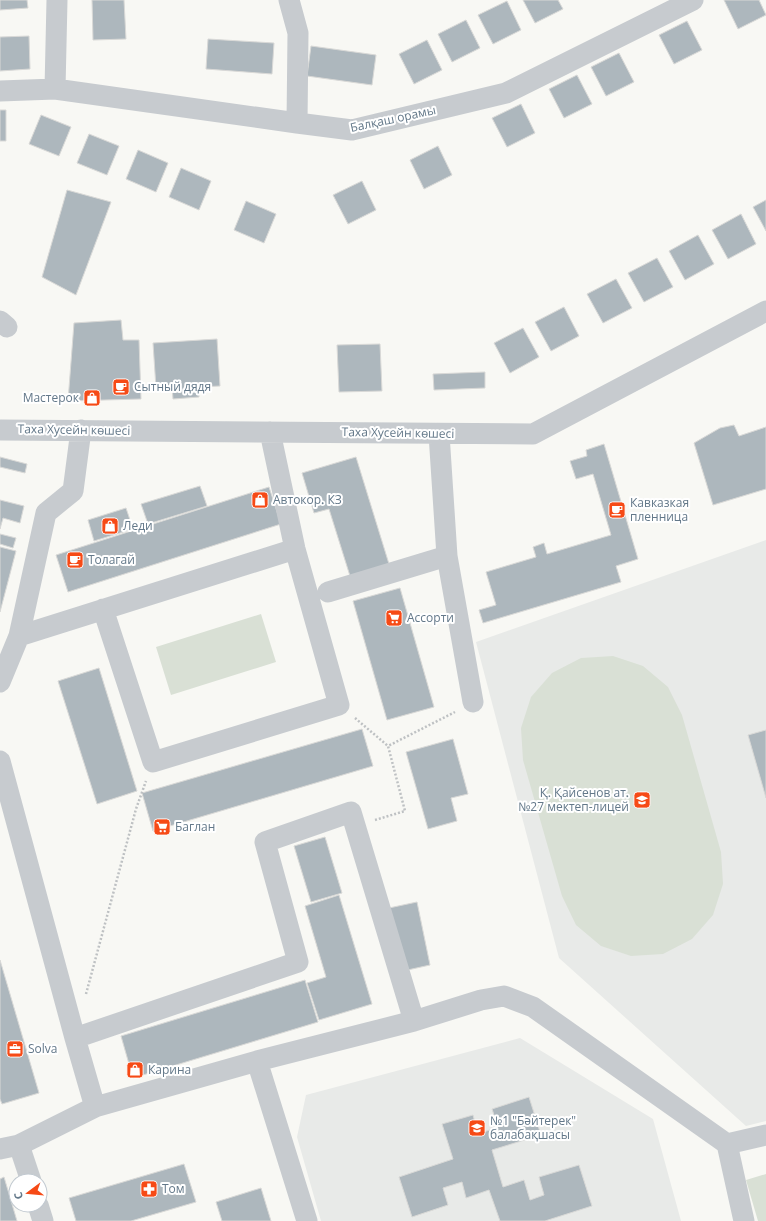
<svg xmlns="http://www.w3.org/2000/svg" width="766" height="1221" viewBox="0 0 766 1221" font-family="'Open Sans',sans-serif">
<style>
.built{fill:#e8eae8}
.green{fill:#d9e0d5}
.building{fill:#adb7bd;stroke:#d9d9d7}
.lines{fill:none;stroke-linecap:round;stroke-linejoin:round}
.path{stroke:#bec1c3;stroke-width:2.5;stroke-dasharray:2 2;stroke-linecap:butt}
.minor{stroke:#c7cbcf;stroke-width:21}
.labels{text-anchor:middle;stroke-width:4;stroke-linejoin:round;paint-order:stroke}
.street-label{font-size:12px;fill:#637889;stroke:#fff}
.poi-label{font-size:12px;fill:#637889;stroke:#fff;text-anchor:start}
</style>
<rect width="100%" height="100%" fill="#f8f8f4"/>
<path class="built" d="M 766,540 L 766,1121 L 746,1126 L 559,958 L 476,642 Z
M 520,1038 L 653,1119 L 681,1221 L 321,1221 L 297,1137 L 306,1095 Z"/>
<path class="green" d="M 261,614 L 276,662 L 171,695 L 156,647 Z
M 613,656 L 643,666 L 668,687 L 682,715 L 721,852 L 723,884 L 713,915 L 692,939 L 663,954 L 631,956 L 601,946 L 576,925 L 562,896 L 523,760 L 521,728 L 531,697 L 552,673 L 581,658 Z
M 766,1174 L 766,1221 L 758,1221 L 746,1180 Z"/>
<path class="building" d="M 0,0 L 27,0 L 28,8 L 0,10 Z
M 92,0 L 124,0 L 126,39 L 93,40 Z
M 523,0 L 558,0 L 563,9 L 535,23 Z
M 724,0 L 759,0 L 766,15 L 738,29 Z
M 507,1 L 521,30 L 493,44 L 478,15 Z
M 466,20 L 480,48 L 452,62 L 438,34 Z
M 687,21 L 702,50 L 674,64 L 659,35 Z
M 29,36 L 30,69 L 0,71 L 0,37 Z
M 208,39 L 274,43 L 272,74 L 206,69 Z
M 427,40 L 442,70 L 414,84 L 399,54 Z
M 311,46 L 376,55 L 372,85 L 307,76 Z
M 619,53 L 634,82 L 606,96 L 591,67 Z
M 577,75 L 592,104 L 564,118 L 549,89 Z
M 521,104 L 535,133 L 507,147 L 492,118 Z
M 0,110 L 6,110 L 6,141 L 0,141 Z
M 41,115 L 71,127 L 59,156 L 29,144 Z
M 89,134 L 119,146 L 107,175 L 77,163 Z
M 438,146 L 452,175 L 424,189 L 410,160 Z
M 138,150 L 168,163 L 156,192 L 126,179 Z
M 181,168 L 211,181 L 199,210 L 169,197 Z
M 362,181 L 376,210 L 348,224 L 333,195 Z
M 67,190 L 111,202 L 76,295 L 42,277 Z
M 766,200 L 766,231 L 753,207 Z
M 246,201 L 276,214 L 264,243 L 234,230 Z
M 741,214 L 756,244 L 728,259 L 712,230 Z
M 698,235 L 714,264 L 685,280 L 669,251 Z
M 657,258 L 673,287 L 644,302 L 628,273 Z
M 616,279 L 632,308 L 603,323 L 587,294 Z
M 564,307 L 579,336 L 551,351 L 535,322 Z
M 121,320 L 123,340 L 139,340 L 141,399 L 68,401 L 74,323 Z
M 523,328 L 539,357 L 510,373 L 494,343 Z
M 217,339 L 220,386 L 199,387 L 199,397 L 173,399 L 172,387 L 156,388 L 153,343 Z
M 380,344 L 382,391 L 339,392 L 337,345 Z
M 485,372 L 485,388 L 434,390 L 433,374 Z
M 734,425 L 739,436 L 766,427 L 766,489 L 713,505 L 694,443 L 720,428 Z
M 604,444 L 638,559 L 616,566 L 621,582 L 483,623 L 479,610 L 496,605 L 486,572 L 536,557 L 533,547 L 544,543 L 547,554 L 611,535 L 593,474 L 576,479 L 570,461 L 587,456 L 586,450 Z
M 0,457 L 27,464 L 25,473 L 0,467 Z
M 356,457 L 389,564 L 350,576 L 329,509 L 314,513 L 302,473 Z
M 200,486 L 207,506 L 148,524 L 141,504 Z
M 269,487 L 281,524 L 68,592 L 56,555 Z
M 0,500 L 24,506 L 20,523 L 3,518 L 0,529 Z
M 126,508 L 133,529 L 94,541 L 88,520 Z
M 0,534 L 16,538 L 13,548 L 0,544 Z
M 0,547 L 16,551 L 0,612 Z
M 400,588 L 434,707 L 387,720 L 353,601 Z
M 99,668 L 137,791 L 97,804 L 58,681 Z
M 362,729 L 373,766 L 153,831 L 142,793 Z
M 766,730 L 766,798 L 748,735 Z
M 453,739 L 468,794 L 451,798 L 457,821 L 428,829 L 406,752 Z
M 325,837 L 342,893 L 311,902 L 294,846 Z
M 339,895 L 372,1004 L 319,1020 L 307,983 L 326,977 L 305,906 Z
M 417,902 L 430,965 L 403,971 L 389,908 Z
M 0,960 L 39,1093 L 2,1104 L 0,1099 Z
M 305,980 L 318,1022 L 133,1078 L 121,1036 Z
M 529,1097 L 541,1135 L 492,1150 L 503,1187 L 524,1180 L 530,1200 L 544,1195 L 539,1177 L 579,1165 L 592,1206 L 545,1221 L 500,1221 L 489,1190 L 466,1198 L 462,1182 L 443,1188 L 448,1205 L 412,1217 L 399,1177 L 453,1159 L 442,1124 L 473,1115 L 478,1134 L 498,1127 L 492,1109 Z
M 184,1164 L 196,1202 L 131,1221 L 76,1221 L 69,1198 Z
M 4,1177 L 17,1221 L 0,1221 L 0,1179 Z
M 261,1188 L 271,1221 L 222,1221 L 216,1202 Z"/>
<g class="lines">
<path class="path" d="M 355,718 L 388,746
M 375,820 L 405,811 L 388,746 L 455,712
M 86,994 L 136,809 L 146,781"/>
<path class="minor" d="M 289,0 L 298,33 L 297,123
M 55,89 L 57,0
M 0,91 L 55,89 L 297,123 L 352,130 L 506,93 L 693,0
M 0,321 L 7,327
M 0,430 L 533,434 L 766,311
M 447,556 L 473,702
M 328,592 L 447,556 L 439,434
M 103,609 L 153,762 L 339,705 L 295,549 L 270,432
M 19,636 L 295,549
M 0,682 L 19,636 L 46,513 L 73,491 L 81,430
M 0,761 L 75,1038 L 95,1107
M 75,1038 L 298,962 L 265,842 L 351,812 L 414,1021
M 257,1061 L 307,1221
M 727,1144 L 744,1221
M 19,1145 L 31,1181
M 0,1149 L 19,1145 L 95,1107 L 257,1061 L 414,1021 L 481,1000 L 504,996 L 533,1007 L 727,1144 L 766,1135
M 38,1205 L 43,1221"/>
</g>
<defs>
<g id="cafe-square" transform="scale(0.9)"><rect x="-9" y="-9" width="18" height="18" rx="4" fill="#f64a16" stroke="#fff"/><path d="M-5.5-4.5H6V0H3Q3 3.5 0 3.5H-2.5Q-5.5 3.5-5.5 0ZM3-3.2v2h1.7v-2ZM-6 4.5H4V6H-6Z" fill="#fff"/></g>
<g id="shop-square" transform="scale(0.9)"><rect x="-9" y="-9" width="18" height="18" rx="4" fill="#f64a16" stroke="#fff"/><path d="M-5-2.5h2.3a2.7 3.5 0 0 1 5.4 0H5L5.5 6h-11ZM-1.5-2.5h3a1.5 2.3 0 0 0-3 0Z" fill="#fff"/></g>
<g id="supermarket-square" transform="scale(0.9)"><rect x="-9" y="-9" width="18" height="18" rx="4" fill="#f64a16" stroke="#fff"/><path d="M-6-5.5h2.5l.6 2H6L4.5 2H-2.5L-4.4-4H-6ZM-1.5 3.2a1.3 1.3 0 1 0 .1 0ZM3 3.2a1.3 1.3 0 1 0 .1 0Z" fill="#fff"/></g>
<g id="school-square" transform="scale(0.9)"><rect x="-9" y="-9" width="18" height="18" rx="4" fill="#f64a16" stroke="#fff"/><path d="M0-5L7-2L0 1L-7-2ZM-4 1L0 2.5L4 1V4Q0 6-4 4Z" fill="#fff"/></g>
<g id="office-square" transform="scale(0.9)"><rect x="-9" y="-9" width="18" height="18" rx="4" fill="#f64a16" stroke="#fff"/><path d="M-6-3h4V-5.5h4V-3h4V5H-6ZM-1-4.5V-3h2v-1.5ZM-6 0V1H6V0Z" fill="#fff"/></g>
<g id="pharmacy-square" transform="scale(0.9)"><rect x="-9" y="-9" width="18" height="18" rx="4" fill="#f64a16" stroke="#fff"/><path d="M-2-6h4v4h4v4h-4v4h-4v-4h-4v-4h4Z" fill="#fff"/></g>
</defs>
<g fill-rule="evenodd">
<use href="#cafe-square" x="121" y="387"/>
<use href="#shop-square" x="92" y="398"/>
<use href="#shop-square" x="260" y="500"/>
<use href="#cafe-square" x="617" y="510"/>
<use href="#shop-square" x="110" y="526"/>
<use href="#cafe-square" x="75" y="560"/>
<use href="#supermarket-square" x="394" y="618"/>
<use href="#school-square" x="642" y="800"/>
<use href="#supermarket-square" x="162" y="827"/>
<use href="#office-square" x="15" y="1049"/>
<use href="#shop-square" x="135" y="1070"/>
<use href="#school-square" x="477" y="1128"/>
<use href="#pharmacy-square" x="149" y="1189"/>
</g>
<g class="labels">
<g class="street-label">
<text transform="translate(393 119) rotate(-12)" y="4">Балқаш орамы</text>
<text transform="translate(74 430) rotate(1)" y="4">Таха Хусейн көшесі</text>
<text transform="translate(398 433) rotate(1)" y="4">Таха Хусейн көшесі</text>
</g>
<g class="poi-label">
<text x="134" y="391">Сытный дядя</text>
<text x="79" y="402" text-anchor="end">Мастерок</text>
<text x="273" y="504">Автокор. КЗ</text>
<text x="630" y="507">Кавказкая<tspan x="630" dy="14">пленница</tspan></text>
<text x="123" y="530">Леди</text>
<text x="88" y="564">Толагай</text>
<text x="407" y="622">Ассорти</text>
<text x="629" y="797" text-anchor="end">Қ. Қайсенов ат.<tspan x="629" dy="14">№27 мектеп-лицей</tspan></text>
<text x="175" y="831">Баглан</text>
<text x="28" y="1053">Solva</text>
<text x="148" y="1074">Карина</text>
<text x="490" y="1125">№1 "Бәйтерек"<tspan x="490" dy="14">балабақшасы</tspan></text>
<text x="162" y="1193">Том</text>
</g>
</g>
<g transform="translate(28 1193) rotate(254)"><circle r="19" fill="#ffffff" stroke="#c1c9d0"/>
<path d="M0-3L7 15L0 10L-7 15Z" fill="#f64a16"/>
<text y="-6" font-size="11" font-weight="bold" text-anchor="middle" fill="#637889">С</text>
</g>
</svg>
